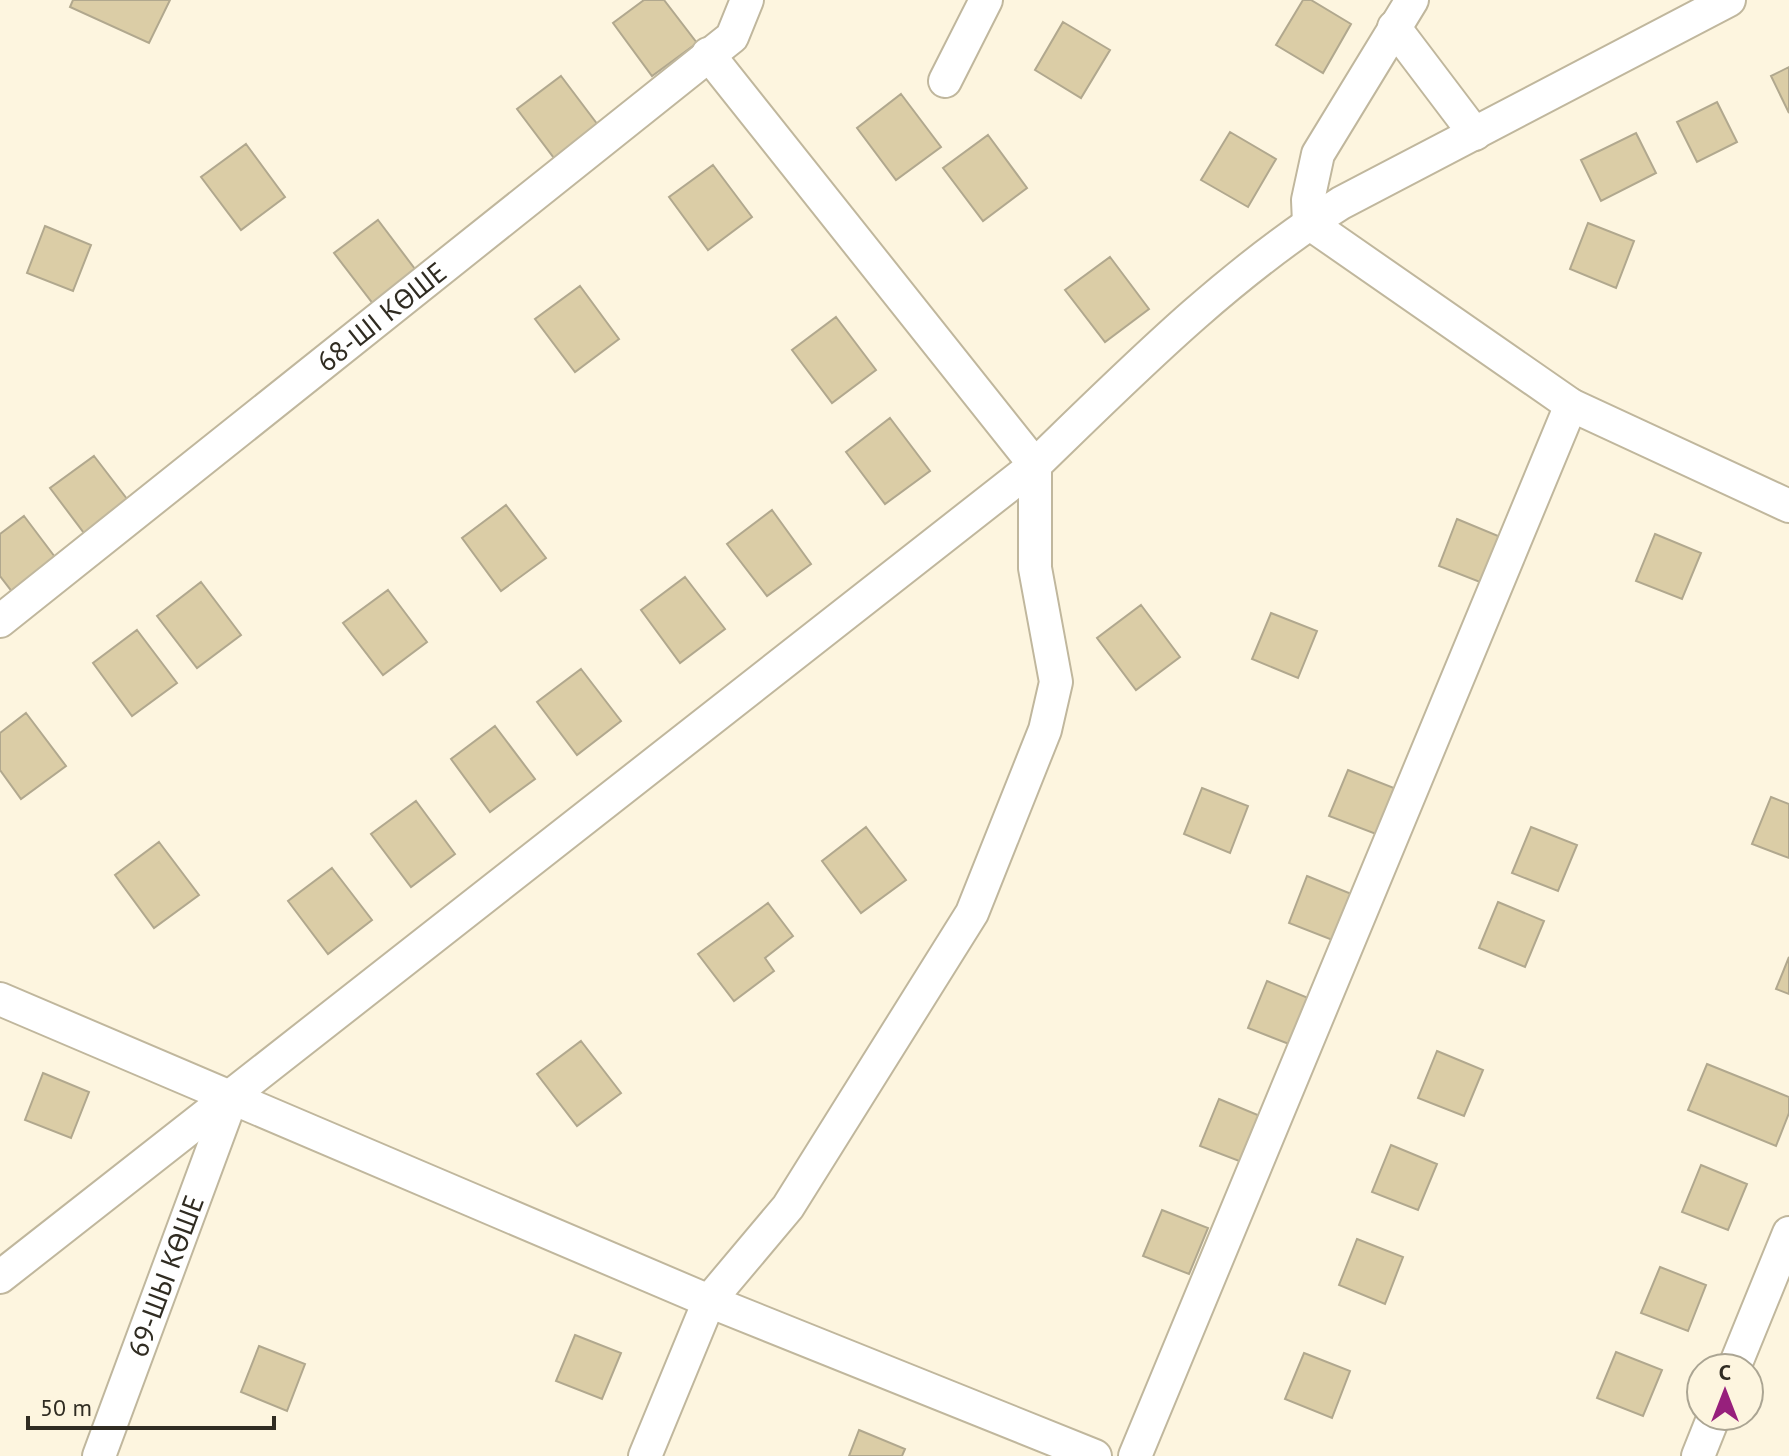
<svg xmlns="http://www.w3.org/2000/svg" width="1789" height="1456" viewBox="0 0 1789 1456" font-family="'PT Sans',sans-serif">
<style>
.building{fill:#dbcda6;stroke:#b1a88e;stroke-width:2}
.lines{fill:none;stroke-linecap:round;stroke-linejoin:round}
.minor-casing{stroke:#c0b79d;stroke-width:36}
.minor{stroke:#fff;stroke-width:32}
.labels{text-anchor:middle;stroke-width:7;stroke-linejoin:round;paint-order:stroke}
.street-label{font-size:28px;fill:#302c22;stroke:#fdf5df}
</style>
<rect width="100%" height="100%" fill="#fdf5df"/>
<path class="building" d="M 73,0 L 170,0 L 149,43 L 70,7 Z
M 644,0 L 664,0 L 697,43 L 652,76 L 613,23 Z
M 1303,0 L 1311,0 L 1351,24 L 1323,73 L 1276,45 Z
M 1063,22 L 1110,50 L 1081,98 L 1035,70 Z
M 1789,67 L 1789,113 L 1771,76 Z
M 561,76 L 601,129 L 557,162 L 517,109 Z
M 901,94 L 941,147 L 896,180 L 857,128 Z
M 1717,102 L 1737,142 L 1697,162 L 1677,122 Z
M 1230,132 L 1276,159 L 1248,207 L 1201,180 Z
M 1636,133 L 1656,173 L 1601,201 L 1581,160 Z
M 988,135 L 1027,188 L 983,221 L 943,168 Z
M 246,144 L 285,197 L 241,230 L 201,177 Z
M 713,165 L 752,217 L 708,250 L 669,197 Z
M 378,220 L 418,273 L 374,305 L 334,253 Z
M 1588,223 L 1634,241 L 1616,288 L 1570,269 Z
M 45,226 L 91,245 L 73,291 L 27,273 Z
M 1110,257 L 1149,309 L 1105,342 L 1065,290 Z
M 580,286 L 619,339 L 575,372 L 535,319 Z
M 836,317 L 876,370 L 832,403 L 792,350 Z
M 890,418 L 930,471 L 885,504 L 846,452 Z
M 94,456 L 134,508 L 90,541 L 50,488 Z
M 506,505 L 546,558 L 501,591 L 462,538 Z
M 772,510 L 811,564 L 767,596 L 727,544 Z
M 24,516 L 64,569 L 20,602 L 0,576 L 0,534 Z
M 1457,519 L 1503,538 L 1485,584 L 1439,566 Z
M 1655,534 L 1701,553 L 1682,599 L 1636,581 Z
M 685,577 L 725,629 L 680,663 L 641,610 Z
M 201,582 L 241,635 L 197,668 L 157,616 Z
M 388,590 L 427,642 L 383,675 L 343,623 Z
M 1141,605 L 1180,657 L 1136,690 L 1097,638 Z
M 1271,613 L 1317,631 L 1298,678 L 1252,659 Z
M 137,630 L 177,683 L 132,716 L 93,663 Z
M 581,669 L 621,721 L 577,755 L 537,702 Z
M 26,713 L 66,766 L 21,799 L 0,770 L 0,733 Z
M 495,726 L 535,779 L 490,812 L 451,759 Z
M 1348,770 L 1394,788 L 1376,834 L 1329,816 Z
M 1202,788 L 1248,806 L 1230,853 L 1184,834 Z
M 1771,797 L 1789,804 L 1789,858 L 1752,844 Z
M 416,801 L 455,854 L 411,887 L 371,834 Z
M 866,827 L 906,880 L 861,913 L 822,861 Z
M 1531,827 L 1577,845 L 1558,891 L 1512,873 Z
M 159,842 L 199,895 L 154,928 L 115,875 Z
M 332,868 L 372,920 L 328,954 L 288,901 Z
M 1307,876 L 1354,895 L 1335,941 L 1289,923 Z
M 1498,902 L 1544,921 L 1525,967 L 1479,948 Z
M 768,903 L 793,936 L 765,958 L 774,971 L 734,1001 L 698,954 Z
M 1789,957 L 1789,994 L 1776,989 Z
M 1267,981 L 1313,1000 L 1294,1046 L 1248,1028 Z
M 581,1041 L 621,1093 L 577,1126 L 537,1074 Z
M 1437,1051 L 1483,1070 L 1464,1116 L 1418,1098 Z
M 1707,1064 L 1789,1097 L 1789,1113 L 1776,1146 L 1688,1110 Z
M 43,1073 L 89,1092 L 71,1138 L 25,1120 Z
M 1219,1099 L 1265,1118 L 1247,1164 L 1200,1146 Z
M 1391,1145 L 1437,1164 L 1418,1210 L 1372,1192 Z
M 1701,1165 L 1747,1184 L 1728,1230 L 1682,1212 Z
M 1162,1210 L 1208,1228 L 1189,1274 L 1143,1256 Z
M 1357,1239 L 1403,1257 L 1385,1304 L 1339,1285 Z
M 1660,1267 L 1706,1285 L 1688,1331 L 1641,1313 Z
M 575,1335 L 621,1353 L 602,1399 L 556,1381 Z
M 259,1346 L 305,1364 L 287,1411 L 241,1392 Z
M 1616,1352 L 1662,1370 L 1643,1416 L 1597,1398 Z
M 1304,1353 L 1350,1371 L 1332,1418 L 1285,1399 Z
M 859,1430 L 905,1449 L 902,1456 L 849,1456 Z"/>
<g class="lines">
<g class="minor-casing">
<g id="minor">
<path d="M 1412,0 L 1318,154 L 1308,200 L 1309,223 L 1571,405 L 1789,506"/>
<path d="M 1394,27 L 1475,134"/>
<path d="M 945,81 L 986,0"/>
<path id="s1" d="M 0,621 L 732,37 L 747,0"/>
<path d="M 0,999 L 709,1301 L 1095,1456"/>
<path d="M 0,1277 L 1035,465 C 1132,371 1227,275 1341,203 L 1729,0"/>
<path d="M 1734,1368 L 1789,1233"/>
<path id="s2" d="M 99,1456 L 232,1097"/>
<path d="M 645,1456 L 709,1301 L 788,1207 L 972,913 L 1045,730 L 1056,682 L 1035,568 L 1035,465 L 708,54"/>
<path d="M 1135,1456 L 1571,405"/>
<path d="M 1698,1456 L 1714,1416"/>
</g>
</g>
<use href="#minor" class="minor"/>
</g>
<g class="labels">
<g class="street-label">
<text dy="10" stroke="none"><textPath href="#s1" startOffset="488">68-ШІ КӨШЕ</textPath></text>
<text dy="10" stroke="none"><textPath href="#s2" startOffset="192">69-ШЫ КӨШЕ</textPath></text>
</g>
</g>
<g transform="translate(1725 1392)"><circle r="38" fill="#fdf5df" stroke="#aba593" stroke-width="2"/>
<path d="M0-6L14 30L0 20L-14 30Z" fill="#97207c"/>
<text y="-12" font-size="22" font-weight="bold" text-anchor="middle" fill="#302c22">С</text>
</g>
<path d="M28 1416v12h246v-12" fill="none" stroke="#302c22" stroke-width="4"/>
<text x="40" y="1416" font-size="24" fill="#302c22" stroke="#fdf5df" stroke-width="6" paint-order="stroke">50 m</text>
</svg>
